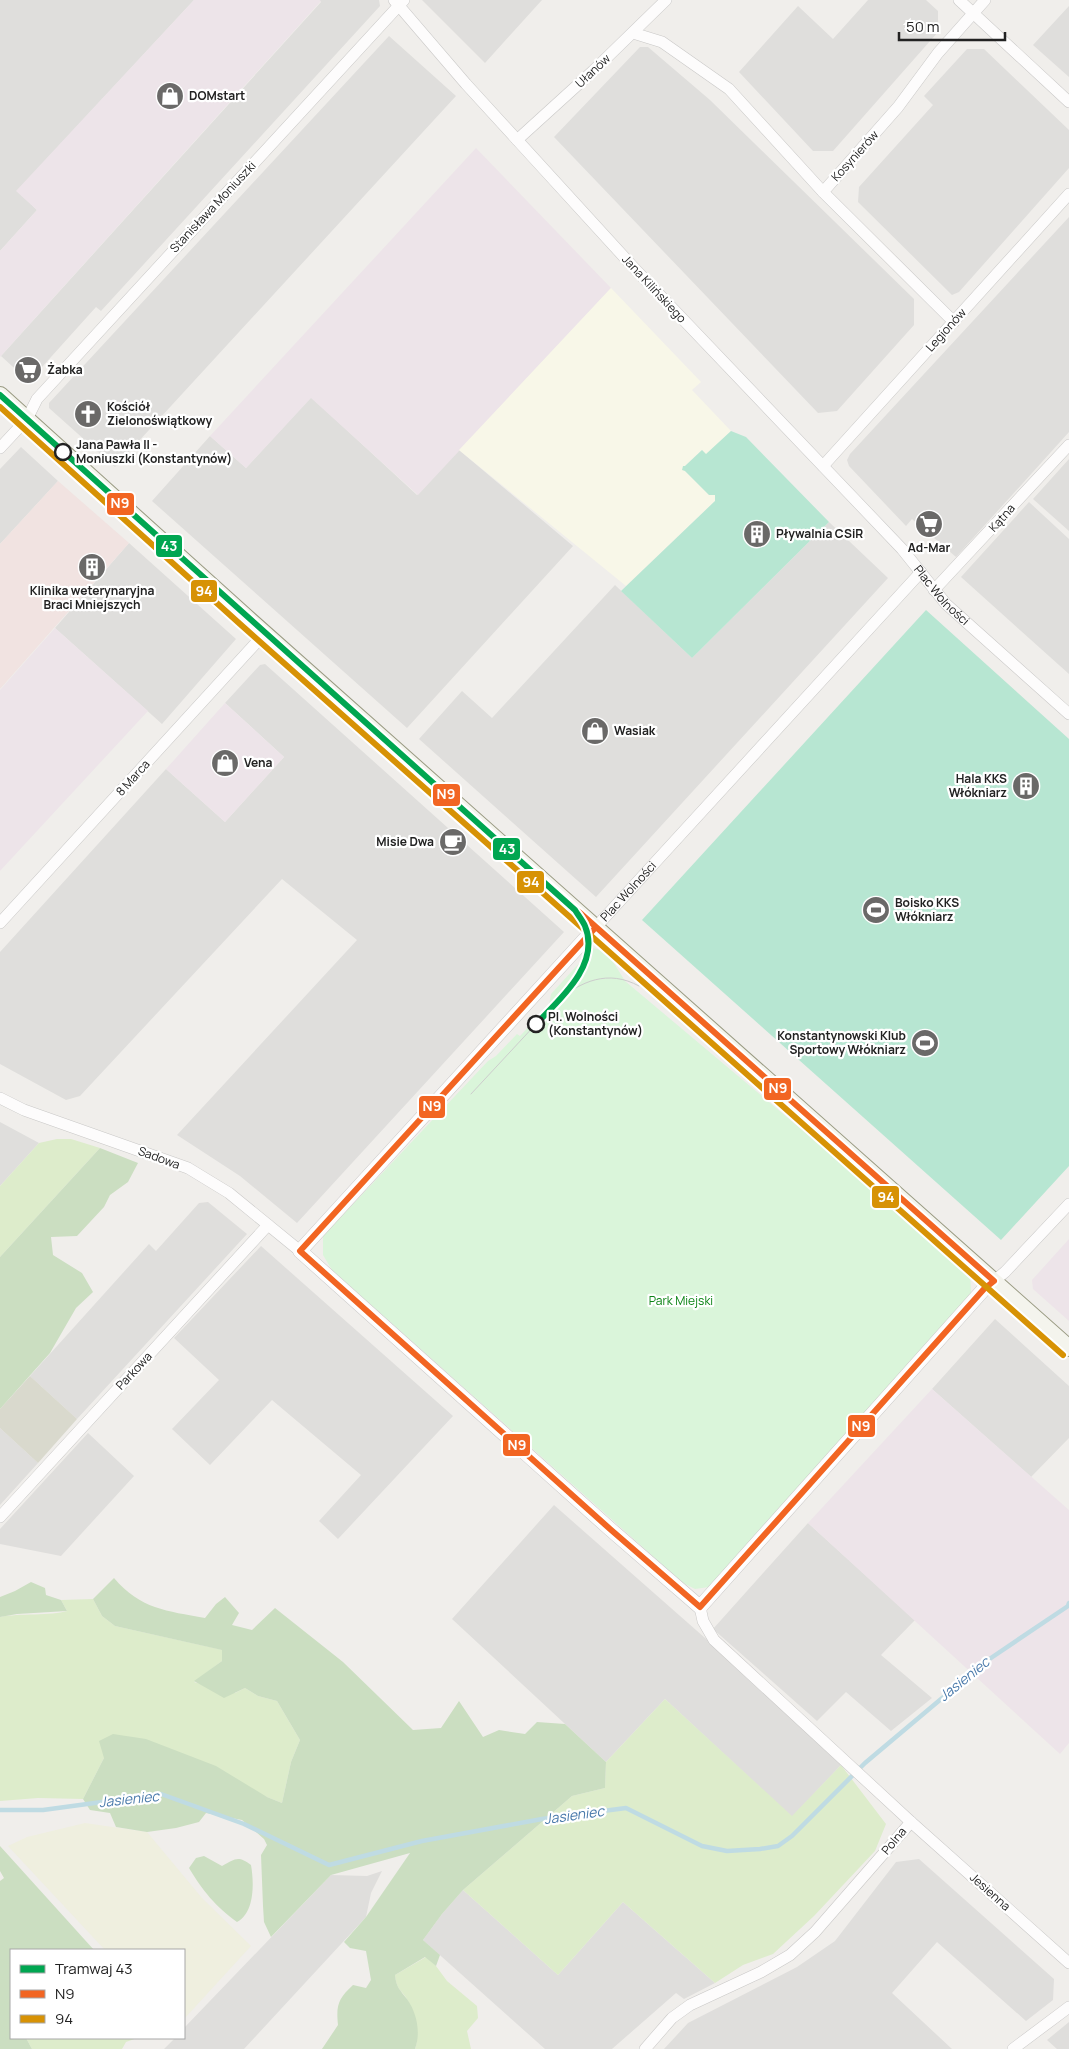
<svg xmlns="http://www.w3.org/2000/svg" width="1069" height="2049" viewBox="0 0 1069 2049" font-family="Manrope,sans-serif">
<style>
.residential{fill:#dfdedc}
.commercial{fill:#f1e3e1}
.industrial{fill:#ede4e9}
.education{fill:#f8f7e8}
.construction{fill:#d9d9cd}
.farmland{fill:#efefdf}
.grass{fill:#ddeccb}
.forest{fill:#cbdec1}
.park{fill:#daf5da}
.pitch{fill:#b7e6d2}
.lines{fill:none;stroke-linecap:round;stroke-linejoin:round}
.stream{stroke:#bfdbe3;stroke-width:4.5}
.minor-casing{stroke:#c9c8c7;stroke-width:12}
.tertiary-casing{stroke:#c9c8c7;stroke-width:15}
.secondary-casing{stroke:#999a82;stroke-width:18}
.minor{stroke:#fdfcfc;stroke-width:11}
.tertiary{stroke:#fdfcfc;stroke-width:14}
.secondary{stroke:#f4f4ed;stroke-width:16}
.tram{stroke:#ccc;stroke-width:1}
.bus-1-casing{stroke:#fff;stroke-width:10}
.bus-2-casing{stroke:#fff;stroke-width:10}
.bus-1{stroke:#f26522;stroke-width:6}
.bus-2{stroke:#d79205;stroke-width:6}
.tram-1-casing{stroke:#fff;stroke-width:10}
.tram-1{stroke:#00a651;stroke-width:6}
.stop-dot{fill:#fff;stroke:#222;stroke-width:2.5}
.labels{text-anchor:middle;stroke-width:4.5;stroke-linejoin:round;paint-order:stroke}
.street-label{font-size:12px;fill:#222;stroke:#fff}
.poi-label{font-size:12px;font-weight:bold;fill:#222;stroke:#fff;text-anchor:start}
.stop-label{font-size:12px;font-weight:bold;fill:#222;stroke:#fff;text-anchor:start}
.park-label{font-size:12px;fill:#0c8416;stroke:#fff}
.water-label{font-size:14px;font-style:italic;fill:#4a7aab;stroke:#fff}
.line-badge{stroke:#fff;stroke-width:2}
.badge-label{font-size:14px;text-anchor:middle;font-weight:bold;fill:#fff}
</style>
<rect width="100%" height="100%" fill="#f0eeeb"/>
<path class="residential" d="M 0,0 L 194,0 L 17,191 L 37,210 L 0,251 Z
M 319,0 L 379,0 L 380,6 L 101,311 L 96,307 L 33,377 L 24,377 L 1,356 L 321,2 Z
M 422,0 L 542,0 L 485,63 Z
M 868,0 L 926,0 L 938,11 L 938,32 L 833,151 L 813,151 L 739,72 L 798,6 L 833,39 Z
M 1069,6 L 1069,77 L 1033,45 Z
M 389,36 L 456,96 L 115,467 L 49,408 L 49,403 Z
M 640,47 L 648,47 L 710,100 L 914,299 L 914,325 L 837,411 L 818,413 L 554,137 Z
M 967,49 L 984,49 L 1069,130 L 1069,168 L 959,292 L 952,295 L 858,202 L 859,187 L 933,105 L 924,96 Z
M 1069,217 L 1069,432 L 956,557 L 912,519 L 906,526 L 849,466 L 847,460 L 850,454 Z
M 311,397 L 417,495 L 459,450 L 573,546 L 407,728 L 152,501 L 210,436 L 246,468 Z
M 21,447 L 58,481 L 0,544 L 0,469 Z
M 1069,459 L 1069,531 L 1033,499 Z
M 1029,502 L 1069,539 L 1069,674 L 961,577 Z
M 829,522 L 888,578 L 596,897 L 419,739 L 462,691 L 492,718 L 615,585 L 692,658 Z
M 129,543 L 236,639 L 162,724 L 55,628 Z
M 265,664 L 564,932 L 297,1223 L 240,1176 L 177,1135 L 357,940 L 282,879 L 80,1096 L 66,1100 L 0,1064 L 0,952 L 166,769 L 225,822 L 284,757 L 225,703 L 260,665 Z
M 0,1122 L 39,1143 L 0,1186 Z
M 208,1202 L 247,1234 L 77,1419 L 30,1376 L 149,1244 L 156,1251 L 199,1203 Z
M 261,1246 L 453,1416 L 338,1539 L 319,1521 L 361,1475 L 272,1400 L 210,1465 L 172,1429 L 219,1380 L 174,1338 Z
M 995,1319 L 1069,1386 L 1069,1438 L 1031,1477 L 932,1389 Z
M 0,1428 L 38,1463 L 0,1505 Z
M 88,1433 L 134,1476 L 61,1556 L 0,1544 L 0,1529 Z
M 554,1505 L 713,1645 L 841,1765 L 792,1817 L 665,1699 L 606,1762 L 452,1619 Z
M 808,1523 L 915,1620 L 881,1655 L 932,1698 L 891,1731 L 846,1692 L 817,1721 L 713,1629 Z
M 919,1859 L 1054,1979 L 1053,2000 L 1026,2021 L 937,1942 L 892,1993 L 952,2049 L 664,2049 L 688,2023 L 797,1967 L 835,1941 L 896,1862 Z
M 382,1871 L 371,1893 L 366,1917 L 244,2049 L 164,2049 L 175,2038 L 184,2038 L 184,2028 L 331,1875 L 367,1876 Z
M 463,1890 L 558,1975 L 623,1902 L 715,1983 L 684,1999 L 676,1993 L 612,2049 L 545,2049 L 423,1940 L 442,1914 Z
M 1069,2022 L 1069,2049 L 1057,2049 L 1047,2040 Z"/>
<path class="commercial" d="M 58,481 L 129,543 L 0,689 L 0,544 Z"/>
<path class="industrial" d="M 194,0 L 319,0 L 321,1 L 0,357 L 0,251 L 37,210 L 16,191 Z
M 476,148 L 611,288 L 418,495 L 311,398 L 246,468 L 210,436 Z
M 55,628 L 148,711 L 0,871 L 0,690 Z
M 225,703 L 284,757 L 225,822 L 166,769 Z
M 1069,1239 L 1069,1321 L 1033,1289 L 1032,1280 Z
M 932,1389 L 1069,1510 L 1069,1743 L 1060,1754 L 808,1523 Z"/>
<path class="education" d="M 611,288 L 701,382 L 692,390 L 731,431 L 706,455 L 702,450 L 685,466 L 685,471 L 709,495 L 715,495 L 715,501 L 626,586 L 459,450 Z"/>
<path class="construction" d="M 30,1376 L 77,1419 L 38,1463 L 0,1428 L 0,1409 Z"/>
<path class="farmland" d="M 85,1823 L 147,1832 L 202,1898 L 251,1946 L 184,2019 L 184,1950 L 105,1950 L 8,1846 L 27,1837 Z"/>
<path class="grass" d="M 57,1139 L 71,1139 L 100,1148 L 0,1257 L 0,1186 L 39,1143 Z
M 93,1599 L 102,1616 L 115,1626 L 223,1650 L 222,1661 L 194,1682 L 235,1693 L 245,1688 L 258,1696 L 277,1701 L 300,1740 L 291,1762 L 282,1803 L 267,1797 L 104,1758 L 83,1799 L 38,1798 L 0,1801 L 0,1617 C 19,1613 52,1616 67,1611 L 61,1600 Z
M 665,1699 L 792,1816 L 841,1765 L 886,1824 L 875,1851 L 814,1916 L 773,1954 L 743,1965 L 715,1983 L 623,1902 L 558,1975 L 463,1890 L 572,1796 L 605,1788 L 606,1762 Z
M 426,1957 L 436,1966 L 447,1981 L 477,2006 L 478,2018 L 467,2031 L 471,2049 L 415,2049 C 420,2036 414,2016 409,2003 C 404,1991 396,1991 395,1975 Z
M 26,2038 L 137,2038 L 126,2042 L 122,2049 L 32,2049 Z"/>
<path class="forest" d="M 100,1148 L 138,1163 L 128,1182 L 110,1195 L 104,1207 L 77,1236 L 51,1237 L 53,1255 L 82,1273 L 93,1292 L 76,1308 L 50,1353 L 0,1409 L 0,1257 Z
M 114,1578 C 140,1609 167,1611 205,1618 L 216,1604 L 225,1597 L 239,1613 L 232,1625 L 252,1630 L 275,1608 L 343,1662 L 413,1730 L 441,1728 L 459,1701 L 483,1737 L 499,1730 L 525,1734 L 537,1722 L 565,1724 L 606,1762 L 605,1788 L 572,1796 L 463,1890 L 442,1914 L 423,1940 L 440,1955 L 436,1966 L 425,1957 L 395,1975 C 396,1987 400,1990 407,1999 C 417,2013 421,2033 415,2049 L 322,2049 L 338,2025 C 336,2005 338,1999 353,1985 L 366,1988 L 371,1980 L 366,1951 L 350,1948 L 344,1942 L 366,1917 L 410,1853 L 331,1875 L 271,1937 L 264,1922 L 263,1906 L 261,1855 L 267,1845 L 264,1839 L 242,1820 L 206,1813 L 199,1822 L 176,1828 L 147,1832 L 116,1827 L 110,1813 L 90,1810 L 83,1799 L 104,1758 L 99,1741 L 113,1734 L 146,1739 L 216,1766 L 267,1797 L 282,1803 L 291,1762 L 300,1740 L 277,1701 L 258,1696 L 245,1688 L 224,1698 L 194,1681 L 222,1661 L 222,1650 L 115,1626 L 102,1616 L 93,1599 Z
M 31,1582 L 45,1588 L 46,1595 L 61,1600 L 67,1611 L 17,1614 L 0,1617 L 0,1597 L 15,1591 Z
M 0,1846 L 94,1950 L 11,1950 L 11,2038 L 26,2038 L 32,2049 L 0,2049 L 0,1881 L 4,1878 L 0,1871 Z
M 204,1856 L 222,1866 C 235,1859 238,1855 251,1865 C 254,1882 255,1913 237,1922 C 215,1906 203,1891 189,1868 L 196,1858 Z"/>
<path class="park" d="M 593,948 L 607,952 L 625,981 L 970,1271 L 971,1293 L 709,1587 L 695,1589 L 683,1583 L 332,1270 L 323,1255 L 323,1236 L 488,1061 L 496,1056 L 517,1034 L 520,1036 L 549,1005 L 551,994 Z"/>
<path class="pitch" d="M 731,431 L 746,437 L 829,522 L 692,658 L 621,591 L 715,501 L 715,495 L 709,495 L 685,471 L 682,470 L 683,466 L 685,466 L 702,450 L 706,454 Z
M 926,610 L 1069,739 L 1069,1166 L 1001,1240 L 642,920 Z"/>
<g class="lines">
<path class="stream" d="M 0,1810 L 43,1810 L 161,1794 L 244,1824 L 329,1865 L 422,1841 L 542,1819 L 626,1808 L 702,1846 L 727,1851 L 760,1849 L 778,1846 L 792,1836 L 865,1763 L 985,1662 L 1068,1606 L 1069,1603"/>
<g class="minor-casing">
<g id="minor">
<path id="s1" d="M 394,0 L 466,84 L 635,269 L 902,549 L 946,604 L 1069,714"/>
<path d="M 959,0 L 1069,102"/>
<path d="M 633,33 L 662,42 L 729,89 L 823,192"/>
<path d="M 517,140 L 593,71 L 666,0"/>
<path d="M 954,322 L 823,192 L 898,107 L 938,53 L 985,0"/>
<path d="M 0,448 L 27,419 L 37,399 L 404,0"/>
<path d="M 823,466 L 1069,194"/>
<path d="M 934,590 L 1069,445"/>
<path d="M 0,923 L 265,633"/>
<path id="s2" d="M 596,927 L 921,572"/>
<path d="M 0,1098 L 24,1110 L 188,1168 L 229,1193 L 300,1251"/>
<path d="M 994,1281 L 1005,1272 L 1069,1204"/>
<path d="M 0,1517 L 268,1225"/>
<path d="M 700,1607 L 703,1621 L 714,1640 L 911,1822 L 1069,1963"/>
<path d="M 645,2049 L 672,2018 L 690,2005 L 761,1972 L 790,1955 L 815,1932 L 911,1822"/>
<path d="M 1013,2049 L 1069,2007"/>
</g>
</g>
<g class="tertiary-casing">
<path id="tertiary" d="M 596,927 L 300,1251 L 610,1529 L 700,1607 L 984,1289 L 994,1281"/>
</g>
<g class="secondary-casing">
<path id="secondary" d="M 0,395 L 246,617 L 1069,1348"/>
</g>
<use href="#minor" class="minor"/>
<use href="#tertiary" class="tertiary"/>
<use href="#secondary" class="secondary"/>
<path class="tram" d="M 571,905 L 589,921 L 619,961 L 633,976 L 720,1054
M 556,1002 C 581,981 608,969 639,986
M 471,1094 L 536,1024"/>
<g class="bus-1-casing">
<path id="bus-1" d="M 0,395 L 246,617 L 596,927
M 596,927 L 994,1281 L 984,1289 L 700,1607 L 610,1529 L 300,1251 Z"/>
</g>
<g class="bus-2-casing">
<path id="bus-2" d="M 0,407 L 240,624 L 1063,1355"/>
</g>
<use href="#bus-1" class="bus-1"/>
<use href="#bus-2" class="bus-2"/>
<g class="tram-1-casing">
<path id="tram-1" d="M 0,395 L 575,910 C 578,915 583,921 585,926 C 601,965 559,1000 536,1024"/>
</g>
<use href="#tram-1" class="tram-1"/>
</g>
<defs>
<g id="shop-disc" transform="scale(1.4375)"><circle r="9.5" fill="#6a6968" stroke="#fff"/><path d="M-5-2.5h2.3a2.7 3.5 0 0 1 5.4 0H5L5.5 6h-11ZM-1.5-2.5h3a1.5 2.3 0 0 0-3 0Z" fill="#fff"/></g>
<g id="supermarket-disc" transform="scale(1.4375)"><circle r="9.5" fill="#6a6968" stroke="#fff"/><path d="M-6-5.5h2.5l.6 2H6L4.5 2H-2.5L-4.4-4H-6ZM-1.5 3.2a1.3 1.3 0 1 0 .1 0ZM3 3.2a1.3 1.3 0 1 0 .1 0Z" fill="#fff"/></g>
<g id="church-disc" transform="scale(1.4375)"><circle r="9.5" fill="#6a6968" stroke="#fff"/><path d="M-1.2-6h2.4v3.5h3.3v2.4h-3.3V6h-2.4V-.1h-3.3v-2.4h3.3Z" fill="#fff"/></g>
<g id="building-disc" transform="scale(1.4375)"><circle r="9.5" fill="#6a6968" stroke="#fff"/><path d="M-4-6H4V6H1V3H-1V6H-4ZM-2.5-4.3h1.7v1.8h-1.7ZM.8-4.3h1.7v1.8H.8ZM-2.5-1h1.7V.8h-1.7ZM.8-1h1.7V.8H.8Z" fill="#fff"/></g>
<g id="cafe-disc" transform="scale(1.4375)"><circle r="9.5" fill="#6a6968" stroke="#fff"/><path d="M-5.5-4.5H6V0H3Q3 3.5 0 3.5H-2.5Q-5.5 3.5-5.5 0ZM3-3.2v2h1.7v-2ZM-6 4.5H4V6H-6Z" fill="#fff"/></g>
<g id="stadium-disc" transform="scale(1.4375)"><circle r="9.5" fill="#6a6968" stroke="#fff"/><path d="M0-5a6.5 5 0 1 0 0 10a6.5 5 0 1 0 0-10ZM-3.5-1.8h7v3.6h-7Z" fill="#fff"/></g>
</defs>
<g fill-rule="evenodd">
<use href="#shop-disc" x="170" y="96"/>
<use href="#supermarket-disc" x="28" y="370"/>
<use href="#church-disc" x="88" y="414"/>
<use href="#supermarket-disc" x="929" y="524"/>
<use href="#building-disc" x="757" y="534"/>
<use href="#building-disc" x="92" y="567"/>
<use href="#shop-disc" x="595" y="731"/>
<use href="#shop-disc" x="225" y="763"/>
<use href="#building-disc" x="1026" y="786"/>
<use href="#cafe-disc" x="453" y="842"/>
<use href="#stadium-disc" x="876" y="910"/>
<use href="#stadium-disc" x="925" y="1043"/>
</g>
<g class="stop-dot">
<circle cx="63" cy="452" r="8"/>
<circle cx="536" cy="1024" r="8"/>
</g>
<g class="labels">
<g class="street-label">
<text transform="translate(593 71) rotate(-43)" y="4">Ułanów</text>
<text transform="translate(855 156) rotate(-48)" y="4">Kosynierów</text>
<text transform="translate(213 207) rotate(-47)" y="4">Stanisława Moniuszki</text>
<text transform="translate(654 289) rotate(47)" y="4">Jana Kilińskiego</text>
<text transform="translate(946 330) rotate(-48)" y="4">Legionów</text>
<text transform="translate(1002 518) rotate(-48)" y="4">Kątna</text>
<text dy="4" stroke="none"><textPath href="#s1" startOffset="809">Plac Wolności</textPath></text>
<text transform="translate(133 778) rotate(-48)" y="4">8 Marca</text>
<text dy="4" stroke="none"><textPath href="#s2" startOffset="48">Plac Wolności</textPath></text>
<text transform="translate(159 1158) rotate(20)" y="4">Sadowa</text>
<text transform="translate(134 1371) rotate(-47)" y="4">Parkowa</text>
<text transform="translate(894 1841) rotate(-50)" y="4">Polna</text>
<text transform="translate(990 1892) rotate(42)" y="4">Jesienna</text>
</g>
<g class="poi-label">
<text x="189" y="100">DOMstart</text>
<text x="47" y="374">Żabka</text>
<text x="107" y="411">Kościół<tspan x="107" dy="14">Zielonoświątkowy</tspan></text>
<text x="776" y="538">Pływalnia CSiR</text>
<text x="929" y="552" text-anchor="middle">Ad-Mar</text>
<text x="92" y="595" text-anchor="middle">Klinika weterynaryjna<tspan x="92" dy="14">Braci Mniejszych</tspan></text>
<text x="614" y="735">Wasiak</text>
<text x="244" y="767">Vena</text>
<text x="1007" y="783" text-anchor="end">Hala KKS<tspan x="1007" dy="14">Włókniarz</tspan></text>
<text x="434" y="846" text-anchor="end">Misie Dwa</text>
<text x="895" y="907">Boisko KKS<tspan x="895" dy="14">Włókniarz</tspan></text>
<text x="906" y="1040" text-anchor="end">Konstantynowski Klub<tspan x="906" dy="14">Sportowy Włókniarz</tspan></text>
</g>
<g class="stop-label">
<text x="76" y="449">Jana Pawła II -<tspan x="76" dy="14">Moniuszki (Konstantynów)</tspan></text>
<text x="548" y="1021">Pl. Wolności<tspan x="548" dy="14">(Konstantynów)</tspan></text>
</g>
<g class="park-label">
<text x="681" y="1305">Park Miejski</text>
</g>
<g class="water-label">
<text transform="translate(964 1679) rotate(-39)" y="5">Jasieniec</text>
<text transform="translate(129 1799) rotate(-6)" y="5">Jasieniec</text>
<text transform="translate(574 1815) rotate(-8)" y="5">Jasieniec</text>
</g>
</g>
<g class="line-badge">
<rect x="106" y="492" width="29" height="24" rx="5" fill="#f26522"/>
<rect x="155" y="534" width="28" height="24" rx="5" fill="#00a651"/>
<rect x="190" y="579" width="28" height="24" rx="5" fill="#d79205"/>
<rect x="432" y="783" width="29" height="24" rx="5" fill="#f26522"/>
<rect x="492" y="837" width="29" height="24" rx="5" fill="#00a651"/>
<rect x="516" y="870" width="29" height="24" rx="5" fill="#d79205"/>
<rect x="763" y="1077" width="29" height="24" rx="5" fill="#f26522"/>
<rect x="418" y="1095" width="28" height="24" rx="5" fill="#f26522"/>
<rect x="871" y="1185" width="29" height="24" rx="5" fill="#d79205"/>
<rect x="847" y="1414" width="29" height="24" rx="5" fill="#f26522"/>
<rect x="502" y="1433" width="29" height="24" rx="5" fill="#f26522"/>
</g>
<g class="badge-label">
<text x="120" y="508">N9</text>
<text x="169" y="551">43</text>
<text x="204" y="596">94</text>
<text x="446" y="799">N9</text>
<text x="507" y="854">43</text>
<text x="531" y="887">94</text>
<text x="778" y="1093">N9</text>
<text x="432" y="1111">N9</text>
<text x="886" y="1202">94</text>
<text x="861" y="1431">N9</text>
<text x="517" y="1450">N9</text>
</g>
<rect x="10" y="1949" width="175" height="90" fill="#ffffff" stroke="#a7a7a7"/>
<rect x="20" y="1965" width="25" height="8" fill="#00a651" stroke="#a7a7a7"/>
<text x="55" y="1974" font-size="15" fill="#222222">Tramwaj 43</text>
<rect x="20" y="1990" width="25" height="8" fill="#f26522" stroke="#a7a7a7"/>
<text x="55" y="1999" font-size="15" fill="#222222">N9</text>
<rect x="20" y="2015" width="25" height="8" fill="#d79205" stroke="#a7a7a7"/>
<text x="55" y="2024" font-size="15" fill="#222222">94</text>
<path d="M899 32v8h106v-8" fill="none" stroke="#222222" stroke-width="2.5"/>
<text x="906" y="32" font-size="15" fill="#222222" stroke="#ffffff" stroke-width="4" paint-order="stroke">50 m</text>
</svg>
